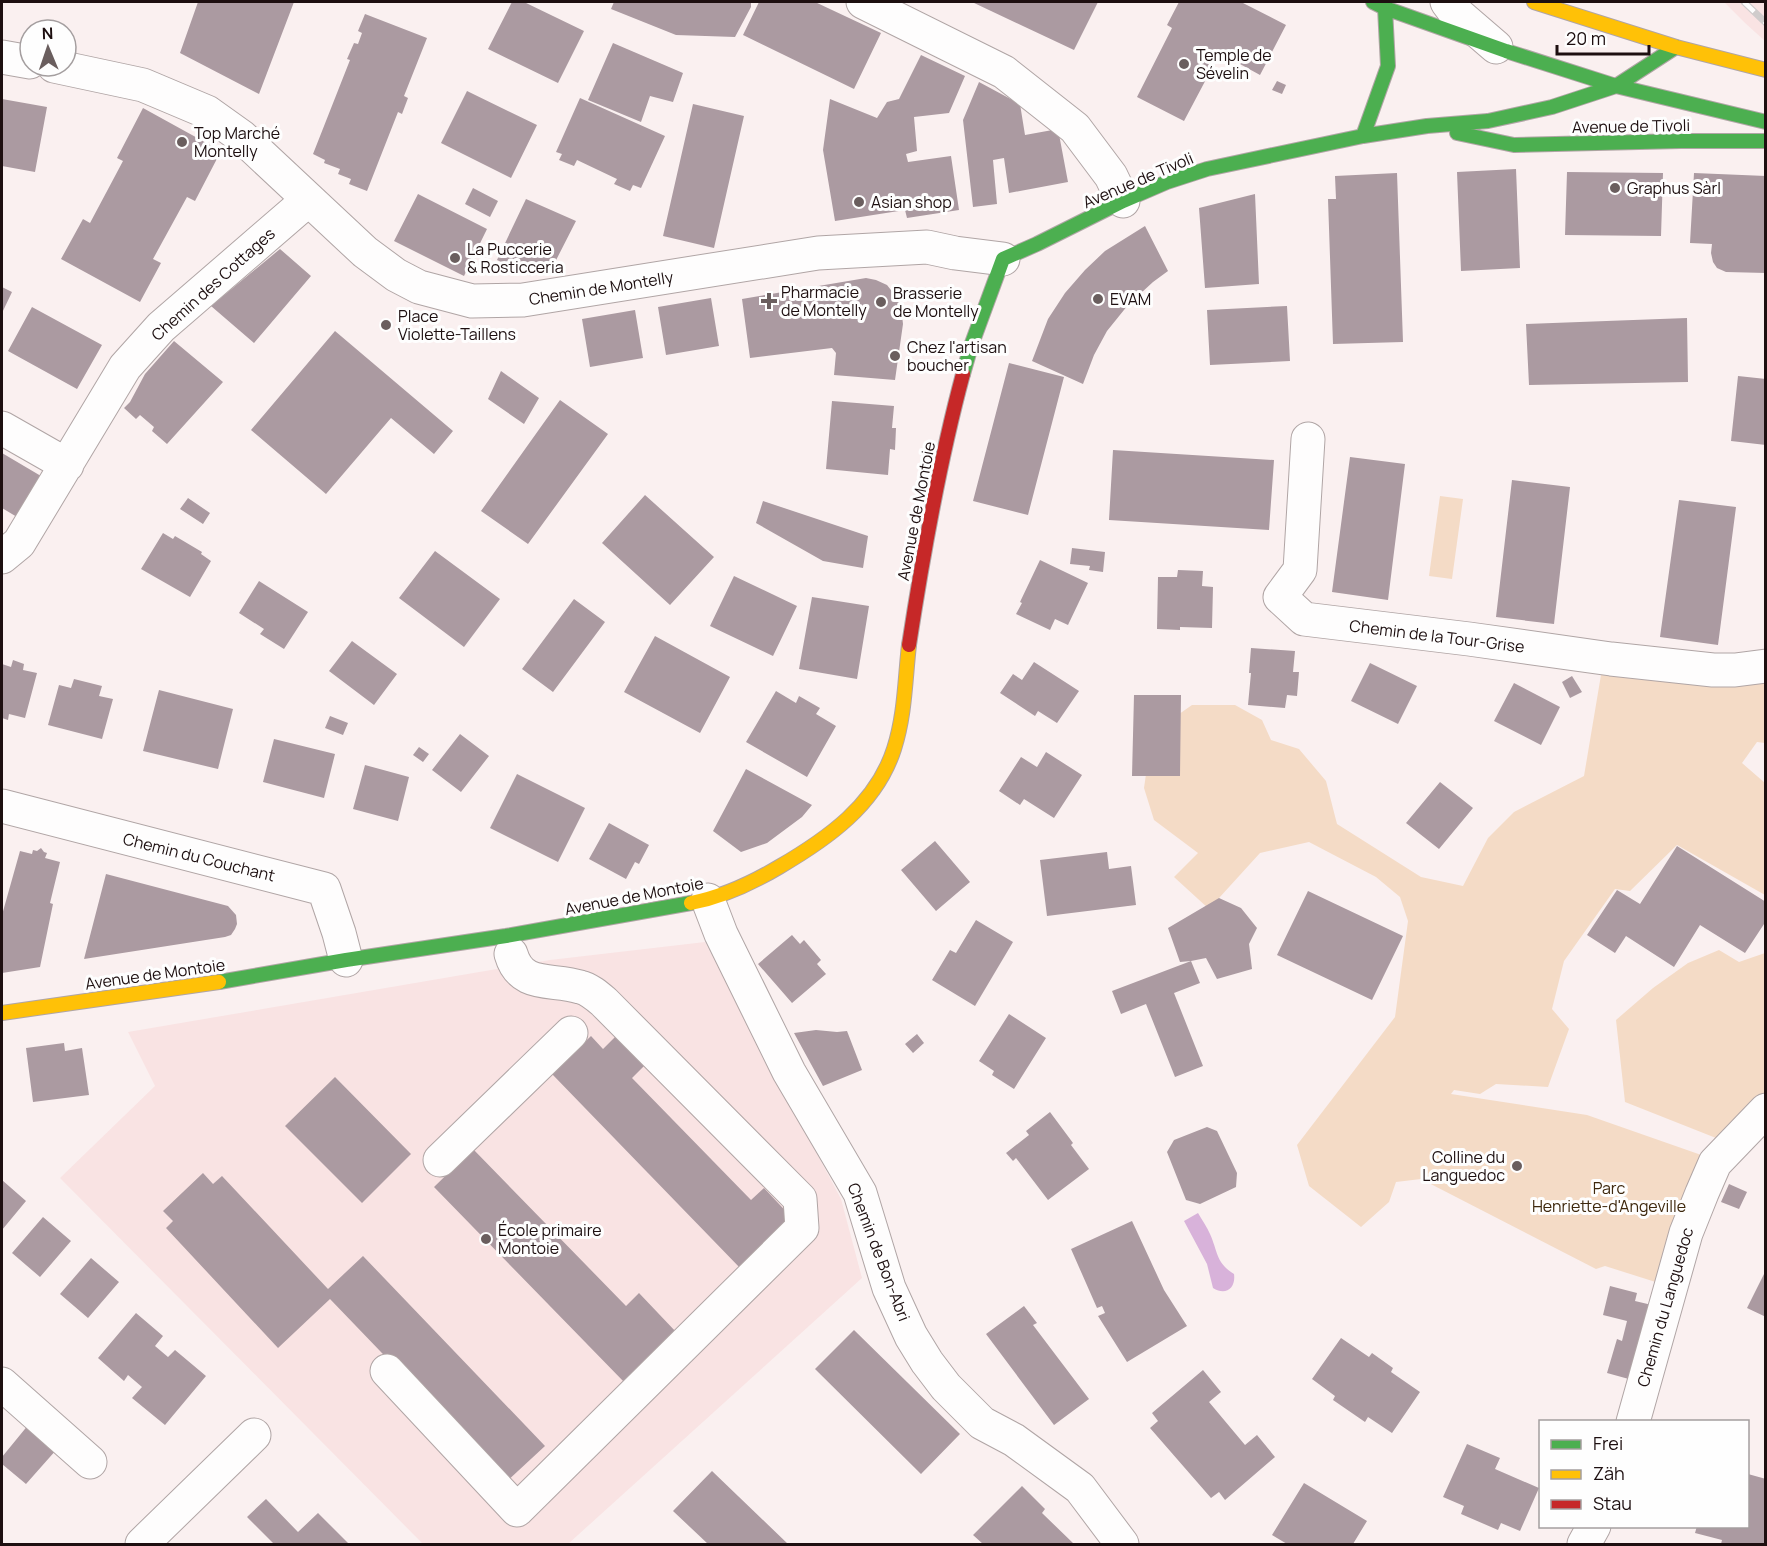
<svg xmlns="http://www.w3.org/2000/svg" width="1767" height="1546" viewBox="0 0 1767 1546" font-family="Manrope,sans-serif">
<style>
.built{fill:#f9e3e3}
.green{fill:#f4dbc6}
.water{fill:#d8b2da}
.building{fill:#ab9aa1}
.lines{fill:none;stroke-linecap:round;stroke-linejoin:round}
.street-casing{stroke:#b0a5a5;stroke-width:35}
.fast-casing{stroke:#b0a5a5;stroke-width:16}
.slow-casing{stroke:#b0a5a5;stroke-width:16}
.jam-casing{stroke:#b0a5a5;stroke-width:16}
.street{stroke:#fefdfd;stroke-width:33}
.fast{stroke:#4caf50;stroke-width:14}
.slow{stroke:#ffc107;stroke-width:14}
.jam{stroke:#c62828;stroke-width:14}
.rail-casing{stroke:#d0cccc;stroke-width:7}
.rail{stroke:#fefefe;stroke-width:4.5;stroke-dasharray:14;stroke-linecap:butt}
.poi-dot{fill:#6a5e5e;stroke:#fefefe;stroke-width:2}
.labels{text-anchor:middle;stroke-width:6;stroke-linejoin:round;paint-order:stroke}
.poi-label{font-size:16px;fill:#1d0f10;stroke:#fefefe;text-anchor:start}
.street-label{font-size:16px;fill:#1d0f10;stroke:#fefefe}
.park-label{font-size:16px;fill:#3e280d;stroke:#fefefe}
</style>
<rect width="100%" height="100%" fill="#faf0f0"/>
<path class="built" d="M 1724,2 L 1765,2 L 1765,41 L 1745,23 Z
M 705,942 L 841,1199 L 862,1278 L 568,1544 L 423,1544 L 60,1178 L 155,1086 L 128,1032 L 550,960 Z"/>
<path class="green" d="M 1440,496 L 1463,499 L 1452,579 L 1429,576 Z
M 1651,674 L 1765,678 L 1765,743 L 1757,742 L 1742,763 L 1765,783 L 1765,895 L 1677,845 L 1630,891 L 1615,889 L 1564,961 L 1552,1009 L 1569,1029 L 1548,1087 L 1496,1084 L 1480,1094 L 1454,1090 L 1451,1094 L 1587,1115 L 1707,1157 L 1665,1285 L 1605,1266 L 1596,1269 L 1421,1179 L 1396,1182 L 1389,1202 L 1361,1227 L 1309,1186 L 1297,1145 L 1395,1017 L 1408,921 L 1400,897 L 1376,877 L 1309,842 L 1260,853 L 1209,909 L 1174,877 L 1198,853 L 1154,820 L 1144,788 L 1152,733 L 1192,705 L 1235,705 L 1262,720 L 1271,740 L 1299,749 L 1326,781 L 1337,824 L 1421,877 L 1463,886 L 1488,838 L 1514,812 L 1584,776 L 1601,675 L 1645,680 Z
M 1719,950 L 1739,962 L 1765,953 L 1765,1095 L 1716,1138 L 1625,1102 L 1616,1020 L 1653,988 L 1688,963 Z"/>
<path class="water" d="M 1198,1213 C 1202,1220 1207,1227 1210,1234 C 1218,1252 1216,1263 1234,1274 C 1236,1288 1226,1296 1213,1288 L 1207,1264 L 1184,1221 Z"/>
<path class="building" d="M 198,2 L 294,2 L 259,94 L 180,53 Z
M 512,2 L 524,2 L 584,31 L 558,83 L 488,49 Z
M 614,2 L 751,2 L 751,7 L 735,37 L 676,35 L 611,9 Z
M 759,2 L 815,2 L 881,33 L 854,89 L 743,35 Z
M 972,2 L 1098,2 L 1074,50 Z
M 1179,2 L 1241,2 L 1286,25 L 1260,75 L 1220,53 L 1184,121 L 1137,97 L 1172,28 L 1167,25 Z
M 365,14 L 427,38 L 404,96 L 408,98 L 402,114 L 398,112 L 367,191 L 349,184 L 351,179 L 338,174 L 340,169 L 324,163 L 325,160 L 313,154 L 350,60 L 347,59 L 354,43 L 358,44 L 362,33 L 358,31 Z
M 613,43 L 683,73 L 673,102 L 650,96 L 641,122 L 588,100 Z
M 921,55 L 965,76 L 949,113 L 914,117 L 917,151 L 906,154 L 908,162 L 951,156 L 959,210 L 907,218 L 905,210 L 835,221 L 823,150 L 830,99 L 877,118 L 887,102 L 899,99 Z
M 1277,81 L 1286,85 L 1282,94 L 1272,90 Z
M 979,82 L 1020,104 L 1025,135 L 1058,129 L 1068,182 L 1009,193 L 1004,158 L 993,160 L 997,204 L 973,207 L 963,120 Z
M 467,91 L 537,125 L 511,178 L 441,143 Z
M 580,98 L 665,136 L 641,188 L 633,185 L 630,191 L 614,184 L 617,179 L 577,160 L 574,166 L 559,160 L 562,154 L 556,152 Z
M 2,99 L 47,107 L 35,172 L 2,166 Z
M 693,104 L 744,116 L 714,248 L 663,236 Z
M 143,108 L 221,151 L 195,201 L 187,197 L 153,259 L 161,263 L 140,302 L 61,259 L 83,219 L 90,223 L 123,161 L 117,158 Z
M 1516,169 L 1520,268 L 1461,271 L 1457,172 Z
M 1567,172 L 1663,173 L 1661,236 L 1565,235 Z
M 1397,173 L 1403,342 L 1333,344 L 1328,199 L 1336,199 L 1335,176 Z
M 1694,173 L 1766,176 L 1766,273 L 1726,272 L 1717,268 L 1713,262 L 1711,253 L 1712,244 L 1690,243 Z
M 473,188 L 498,201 L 490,217 L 465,204 Z
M 418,194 L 487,229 L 464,276 L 394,241 Z
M 1255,194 L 1259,284 L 1205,288 L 1199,208 Z
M 526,199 L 576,221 L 549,274 L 535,267 L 531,276 L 497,260 Z
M 1145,226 L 1168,271 L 1153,282 L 1128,305 L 1107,331 L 1094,355 L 1083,384 L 1032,361 L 1048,319 L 1065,293 L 1085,270 L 1105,251 Z
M 280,249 L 311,276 L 254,343 L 211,306 Z
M 866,278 L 876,280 L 887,285 L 898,299 L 901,307 L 903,324 L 895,380 L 834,375 L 836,353 L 832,348 L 750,358 L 742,299 Z
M 2,287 L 12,292 L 2,313 Z
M 711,298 L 719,346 L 666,355 L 658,307 Z
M 1287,306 L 1290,361 L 1210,365 L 1207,310 Z
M 32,307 L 102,345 L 77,389 L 8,351 Z
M 635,310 L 643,358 L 590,367 L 582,319 Z
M 1687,318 L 1688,382 L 1529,385 L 1526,324 Z
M 335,331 L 453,431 L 434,454 L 391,418 L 326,494 L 251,430 Z
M 174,341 L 223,382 L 167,444 L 152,431 L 154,427 L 140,415 L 136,419 L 124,408 L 130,402 L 145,374 Z
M 1009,363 L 1064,377 L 1028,515 L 973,501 Z
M 501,371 L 539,398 L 524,424 L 488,399 Z
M 1738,376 L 1766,379 L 1766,445 L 1731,441 Z
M 560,400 L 608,434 L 528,544 L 481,511 Z
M 832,401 L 894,406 L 892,428 L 896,428 L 895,450 L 890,449 L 888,475 L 826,469 Z
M 1113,450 L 1274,460 L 1269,530 L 1109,520 Z
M 2,453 L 46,479 L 22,520 L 2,508 Z
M 1350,457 L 1405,464 L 1388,600 L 1332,592 Z
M 1512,480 L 1570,487 L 1554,624 L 1496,617 Z
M 645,495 L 714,557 L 670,605 L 602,543 Z
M 188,498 L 210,513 L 203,524 L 180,509 Z
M 1679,500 L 1736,507 L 1718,645 L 1660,637 Z
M 763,501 L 868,536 L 863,568 L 823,561 L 756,523 Z
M 163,533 L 173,539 L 175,536 L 202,552 L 201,554 L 211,561 L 190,597 L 141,569 Z
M 1072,548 L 1105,552 L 1103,572 L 1089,570 L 1090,566 L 1070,564 Z
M 435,551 L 500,599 L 464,647 L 399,598 Z
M 1040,560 L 1088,583 L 1068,625 L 1055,619 L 1050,630 L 1016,614 L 1022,603 L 1020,602 Z
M 1178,570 L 1203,571 L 1202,586 L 1213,587 L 1212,628 L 1180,627 L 1180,630 L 1157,629 L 1158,577 L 1177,577 Z
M 734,576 L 797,606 L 773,656 L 710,626 Z
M 259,581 L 308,612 L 284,649 L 260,634 L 264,629 L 239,613 Z
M 812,597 L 869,606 L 857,679 L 799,669 Z
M 574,599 L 605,622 L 553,692 L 522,669 Z
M 655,636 L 730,677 L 700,733 L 624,692 Z
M 352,641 L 397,674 L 374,705 L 329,671 Z
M 1251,648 L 1295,651 L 1293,672 L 1299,672 L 1297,696 L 1287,695 L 1285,708 L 1248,705 L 1251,673 L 1249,673 Z
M 13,660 L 24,664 L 23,670 L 37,673 L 25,718 L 9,714 L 8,720 L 2,718 L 2,664 L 11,667 Z
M 1034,662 L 1079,691 L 1057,723 L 1038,711 L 1035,716 L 1000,693 L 1013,674 L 1022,680 Z
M 1370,663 L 1417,686 L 1398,724 L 1351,701 Z
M 1572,676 L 1582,692 L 1570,698 L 1562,682 Z
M 74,679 L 102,686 L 99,696 L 113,699 L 102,739 L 48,725 L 59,685 L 71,688 Z
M 1514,683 L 1560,707 L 1541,745 L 1494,721 Z
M 159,690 L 233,709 L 218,769 L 143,751 Z
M 776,691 L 796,703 L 799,696 L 820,708 L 816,714 L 836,726 L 807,777 L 746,742 Z
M 1134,695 L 1181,695 L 1180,776 L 1132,776 Z
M 330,716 L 348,723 L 343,735 L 325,728 Z
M 460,734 L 489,756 L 461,792 L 432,770 Z
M 274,739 L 335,754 L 324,798 L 263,782 Z
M 419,747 L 429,754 L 423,762 L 413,755 Z
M 1046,752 L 1082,775 L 1054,818 L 1024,799 L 1020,805 L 999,791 L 1021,757 L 1037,767 Z
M 365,765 L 409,777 L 398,821 L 353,809 Z
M 746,769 L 812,805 L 802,817 L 767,843 L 741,852 L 713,831 Z
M 517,774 L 585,808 L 558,862 L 490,828 Z
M 1440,782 L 1473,808 L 1439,849 L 1406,823 Z
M 609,823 L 649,845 L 639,864 L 635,862 L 626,879 L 589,859 Z
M 935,841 L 970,882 L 936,911 L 901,870 Z
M 1677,846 L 1766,902 L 1766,921 L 1745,953 L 1700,925 L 1674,967 L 1626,936 L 1615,953 L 1587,935 L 1617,890 L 1640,904 Z
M 41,848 L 44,852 L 47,853 L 45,858 L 60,862 L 50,903 L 53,904 L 40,967 L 2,973 L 2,915 L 20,851 L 32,854 L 33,850 L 37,851 Z
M 1107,852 L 1109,869 L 1131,866 L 1136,905 L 1047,916 L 1040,860 Z
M 106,874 L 228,906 L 236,915 L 237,924 L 235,929 L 231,935 L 225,937 L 84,959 Z
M 1308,891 L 1403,936 L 1372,1000 L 1277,955 Z
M 1219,898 L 1241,908 L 1257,928 L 1249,944 L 1252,969 L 1217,979 L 1206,958 L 1191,961 L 1200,983 L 1174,993 L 1203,1066 L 1175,1077 L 1146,1004 L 1121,1014 L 1112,991 L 1191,961 L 1180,962 L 1168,928 Z
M 976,920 L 1013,942 L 975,1006 L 932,980 L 950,950 L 956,953 Z
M 792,935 L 800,944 L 804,940 L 821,960 L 817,964 L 826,974 L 792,1003 L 758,964 Z
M 1009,1014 L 1046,1038 L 1014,1089 L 992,1075 L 994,1071 L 979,1061 Z
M 816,1030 L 837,1032 L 847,1031 L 862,1070 L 823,1086 L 794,1033 Z
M 917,1034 L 924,1043 L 913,1053 L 905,1044 Z
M 591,1036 L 603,1049 L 615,1037 L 644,1066 L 632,1078 L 751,1200 L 764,1188 L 794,1220 L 742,1270 L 552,1074 Z
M 64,1043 L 65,1051 L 82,1048 L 89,1095 L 33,1102 L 26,1048 Z
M 335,1077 L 411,1154 L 362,1203 L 285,1126 Z
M 1050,1112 L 1073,1143 L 1071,1145 L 1089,1169 L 1048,1200 L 1016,1158 L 1013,1161 L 1006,1153 L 1029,1135 L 1026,1131 Z
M 1207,1127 L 1217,1131 L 1237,1173 L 1236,1187 L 1200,1204 L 1186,1200 L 1167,1152 L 1174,1140 Z
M 473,1149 L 626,1306 L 639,1293 L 677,1333 L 625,1383 L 434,1187 Z
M 203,1173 L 213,1184 L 222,1176 L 328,1289 L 363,1256 L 545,1446 L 506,1482 L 330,1299 L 278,1348 L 166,1228 L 173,1221 L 163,1211 Z
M 2,1180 L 26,1201 L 2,1230 Z
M 1729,1184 L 1747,1192 L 1739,1209 L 1721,1202 Z
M 43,1217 L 71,1241 L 40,1277 L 12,1253 Z
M 1132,1221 L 1164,1290 L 1187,1326 L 1127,1362 L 1098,1316 L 1105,1313 L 1102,1306 L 1097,1308 L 1071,1249 Z
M 91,1258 L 119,1282 L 88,1318 L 60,1294 Z
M 1766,1270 L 1766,1317 L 1747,1308 Z
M 1610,1286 L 1637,1293 L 1635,1301 L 1656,1306 L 1636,1381 L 1607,1373 L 1617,1339 L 1622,1341 L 1627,1321 L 1603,1315 Z
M 1024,1306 L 1037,1323 L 1033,1325 L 1089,1399 L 1054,1425 L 986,1334 Z
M 136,1313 L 163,1336 L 155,1346 L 168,1357 L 175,1350 L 206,1376 L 165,1425 L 132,1398 L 142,1387 L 128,1375 L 124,1381 L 98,1358 Z
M 854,1330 L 960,1434 L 921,1474 L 815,1369 Z
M 1341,1338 L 1369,1357 L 1372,1353 L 1393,1368 L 1391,1372 L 1420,1392 L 1392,1433 L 1368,1417 L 1365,1422 L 1333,1400 L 1335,1396 L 1312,1379 Z
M 1203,1370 L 1221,1392 L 1209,1402 L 1245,1445 L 1257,1435 L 1275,1457 L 1225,1500 L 1219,1492 L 1211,1498 L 1150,1428 L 1158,1421 L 1152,1413 Z
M 29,1424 L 57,1449 L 26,1484 L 2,1464 L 2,1457 Z
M 1467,1444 L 1500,1458 L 1495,1469 L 1539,1488 L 1520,1531 L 1501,1523 L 1498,1530 L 1461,1514 L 1464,1506 L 1443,1497 Z
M 712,1471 L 788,1544 L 708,1544 L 673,1511 Z
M 1748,1474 L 1766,1479 L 1766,1544 L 1721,1544 L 1722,1540 L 1695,1533 L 1697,1526 L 1748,1526 Z
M 1304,1483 L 1367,1521 L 1353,1544 L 1287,1544 L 1272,1535 Z
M 1022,1486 L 1045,1509 L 1042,1513 L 1074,1544 L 983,1544 L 973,1535 Z
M 266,1499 L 298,1532 L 318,1513 L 349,1544 L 274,1544 L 247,1517 Z"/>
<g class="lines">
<g class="street-casing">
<path id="street" d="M 863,2 L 1004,72 L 1075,128 L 1111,176 L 1123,201
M 1447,2 L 1453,10 L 1496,47
M 2,57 L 30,62
M 54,66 L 143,85 L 207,112 L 242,137 L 365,252 L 396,275 L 419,287 L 472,301 L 523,300 L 818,253 L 927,247 L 955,253 L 1003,259
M 2,428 L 67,465
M 1308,439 L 1300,570 L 1280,597 L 1304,619 L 1469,639 L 1611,659 L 1713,670 L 1735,670 L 1766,666
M 2,557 L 19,543 L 125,367 L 161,327 L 308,200
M 2,806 L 324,889 L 339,933 L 346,960
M 708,900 L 721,934 L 789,1072 L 860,1193 L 889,1288 L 911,1336 L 927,1362 L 946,1387 L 982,1423 L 1014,1440 L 1080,1488 L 1122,1544
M 440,1160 L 571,1033
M 387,1371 L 517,1510 L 802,1228 L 800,1199 L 604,1002 C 597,996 589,989 580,987 C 552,978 521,989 511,954
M 2,1384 L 90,1462
M 1633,1422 L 1686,1233 L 1702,1193 L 1715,1163 L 1766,1110
M 142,1544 L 254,1435
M 1584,1544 L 1594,1526"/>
</g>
<g class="fast-casing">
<path id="fast" d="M 1373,2 L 1385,8 L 1506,51 L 1616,86 L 1766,122
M 1457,133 L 1514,145 L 1681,141 L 1766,141
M 1363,136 L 1388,66 L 1385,8
M 963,374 L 971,346 L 1003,259 L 1037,244 L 1123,201 L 1167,182 L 1207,169 L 1363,136 L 1427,126 L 1488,121 L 1552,107 L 1616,86 L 1676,47
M 219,982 L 346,960 L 506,936 L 691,903"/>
</g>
<g class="slow-casing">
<path id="slow" d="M 1534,2 L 1676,47 L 1766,70
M 691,903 C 722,897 752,883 779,867 C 827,839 876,805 894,749 C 905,715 905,680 909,645
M 2,1013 L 219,982"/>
</g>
<g class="jam-casing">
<path id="jam" d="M 909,645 C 923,554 939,463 963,374"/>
</g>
<use href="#street" class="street"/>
<use href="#fast" class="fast"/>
<use href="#slow" class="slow"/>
<use href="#jam" class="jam"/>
<g class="rail-casing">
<path id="rail" d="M 1744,2 L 1766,23"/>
</g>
<use href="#rail" class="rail"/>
</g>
<g class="poi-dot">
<circle cx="1184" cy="64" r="6"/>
<circle cx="182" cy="142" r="6"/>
<circle cx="1615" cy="188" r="6"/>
<circle cx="859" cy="202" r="6"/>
<circle cx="455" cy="258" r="6"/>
<circle cx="1098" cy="299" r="6"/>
<path d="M766 292h6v6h6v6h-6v6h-6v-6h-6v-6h6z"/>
<circle cx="881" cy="302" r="6"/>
<circle cx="386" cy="325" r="6"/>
<circle cx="895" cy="356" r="6"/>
<circle cx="1517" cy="1166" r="6"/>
<circle cx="486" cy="1239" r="6"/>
</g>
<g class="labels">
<g class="poi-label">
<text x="1196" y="61">Temple de<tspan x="1196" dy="18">Sévelin</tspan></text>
<text x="194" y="139">Top Marché<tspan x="194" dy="18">Montelly</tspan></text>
<text x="1627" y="194">Graphus Sàrl</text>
<text x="871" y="208">Asian shop</text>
<text x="467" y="255">La Puccerie<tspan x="467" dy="18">&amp; Rosticceria</tspan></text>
<text x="781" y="298">Pharmacie<tspan x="781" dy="18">de Montelly</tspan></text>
<text x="893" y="299">Brasserie<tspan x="893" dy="18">de Montelly</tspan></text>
<text x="1110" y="305">EVAM</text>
<text x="398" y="322">Place<tspan x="398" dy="18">Violette-Taillens</tspan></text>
<text x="907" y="353">Chez l'artisan<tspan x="907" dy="18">boucher</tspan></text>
<text x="1505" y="1163" text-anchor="end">Colline du<tspan x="1505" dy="18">Languedoc</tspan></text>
<text x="498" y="1236">École primaire<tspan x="498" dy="18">Montoie</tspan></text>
</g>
<g class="street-label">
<text transform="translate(1631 126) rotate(-1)" y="6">Avenue de Tivoli</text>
<text transform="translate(1138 180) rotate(-23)" y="6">Avenue de Tivoli</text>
<text transform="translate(213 284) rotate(-42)" y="6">Chemin des Cottages</text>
<text transform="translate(601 288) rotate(-9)" y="6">Chemin de Montelly</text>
<text transform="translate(916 511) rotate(-79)" y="6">Avenue de Montoie</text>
<text transform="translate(1437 636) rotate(7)" y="6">Chemin de la Tour-Grise</text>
<text transform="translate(199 857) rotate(14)" y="6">Chemin du Couchant</text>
<text transform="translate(634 896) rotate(-11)" y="6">Avenue de Montoie</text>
<text transform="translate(155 974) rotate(-8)" y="6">Avenue de Montoie</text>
<text transform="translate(879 1252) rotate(69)" y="6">Chemin de Bon-Abri</text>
<text transform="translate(1665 1307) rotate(-74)" y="6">Chemin du Languedoc</text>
</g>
<g class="park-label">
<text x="1609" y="1194">Parc<tspan x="1609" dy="18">Henriette-d'Angeville</tspan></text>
</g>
</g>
<rect width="1767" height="1546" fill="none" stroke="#1d0f10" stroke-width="6"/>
<rect x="1539" y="1420" width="210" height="108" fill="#fefefe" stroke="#a49e9f" stroke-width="1.5"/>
<rect x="1551" y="1440" width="30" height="9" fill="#4caf50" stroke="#a49e9f" stroke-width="1.5"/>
<text x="1593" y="1450" font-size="18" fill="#1d0f10">Frei</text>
<rect x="1551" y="1470" width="30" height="9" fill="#ffc107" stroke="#a49e9f" stroke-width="1.5"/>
<text x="1593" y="1480" font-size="18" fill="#1d0f10">Zäh</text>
<rect x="1551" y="1500" width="30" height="9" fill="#c62828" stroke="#a49e9f" stroke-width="1.5"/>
<text x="1593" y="1510" font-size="18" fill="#1d0f10">Stau</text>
<g transform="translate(48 48) rotate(358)"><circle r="28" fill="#fefefe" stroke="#a49e9f" stroke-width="1.5"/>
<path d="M0-4.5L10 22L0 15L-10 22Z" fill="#6a5e5e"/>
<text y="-9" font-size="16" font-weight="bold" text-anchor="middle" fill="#1d0f10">N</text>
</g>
<path d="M1557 45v9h92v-9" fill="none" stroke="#1d0f10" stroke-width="3"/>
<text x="1566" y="45" font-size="18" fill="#1d0f10" stroke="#fefefe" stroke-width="4.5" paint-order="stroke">20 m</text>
</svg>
